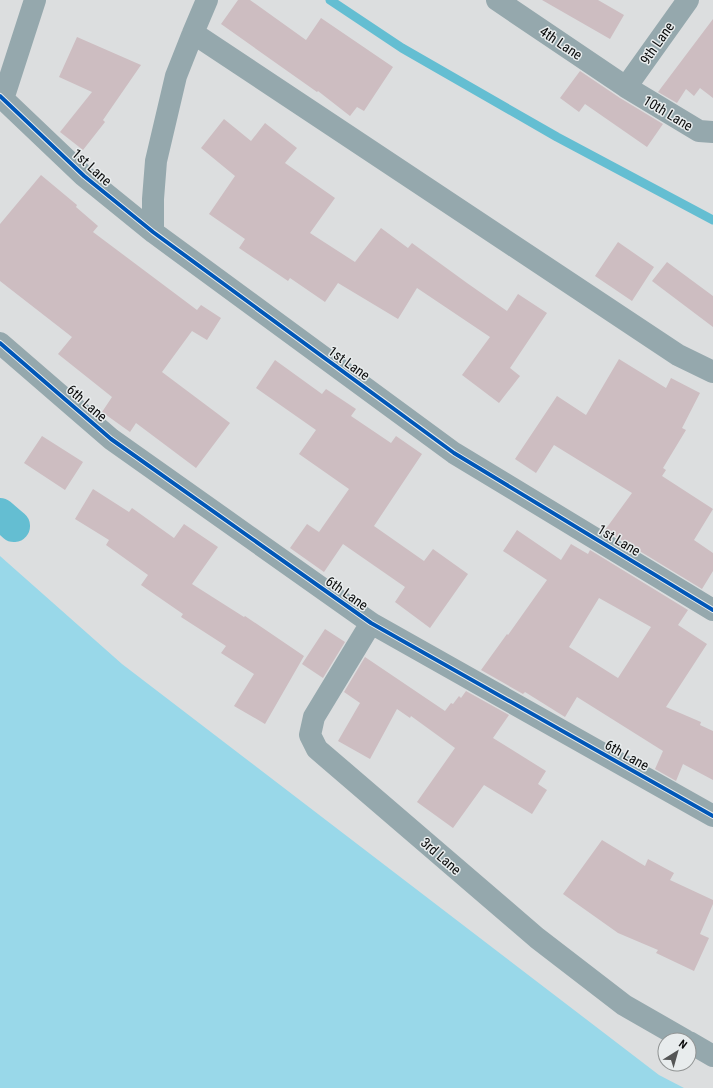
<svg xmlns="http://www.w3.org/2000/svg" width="713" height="1088" viewBox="0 0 713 1088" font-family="'Roboto Condensed',sans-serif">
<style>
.green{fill:#99d8e9}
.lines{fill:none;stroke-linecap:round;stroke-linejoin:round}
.stream{stroke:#64bed2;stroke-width:9}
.canal{stroke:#64bed2;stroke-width:32}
.building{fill:#cdbdc1;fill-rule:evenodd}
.minor{stroke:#95a8ad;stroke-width:22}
.cycleway-casing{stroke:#e8eced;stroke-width:6}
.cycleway{stroke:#0057b8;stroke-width:4}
.labels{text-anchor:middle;stroke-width:3;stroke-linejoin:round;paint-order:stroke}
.street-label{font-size:14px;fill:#0c0d0d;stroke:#e8eced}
</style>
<rect width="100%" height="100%" fill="#dcdedf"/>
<path class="green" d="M 0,556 L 122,664 L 659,1075 L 684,1088 L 0,1088 Z"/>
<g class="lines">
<path class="stream" d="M 330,0 L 402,48 L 557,137 L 713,220"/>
<path class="canal" d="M 0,514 L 14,526"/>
</g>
<path class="building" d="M 238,0 L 250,0 L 306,40 L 321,18 L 393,67 L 364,111 L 357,107 L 350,116 L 318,91 L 317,92 L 221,24 Z
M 542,0 L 598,0 L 624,15 L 610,39 Z
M 713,19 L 713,98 L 700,88 L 694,96 L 686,89 L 677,103 L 658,92 Z
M 77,37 L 141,65 L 103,120 L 105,122 L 83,150 L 60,132 L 92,92 L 59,77 Z
M 580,71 L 620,98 L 663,124 L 647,147 L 585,104 L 579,112 L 560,98 Z
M 224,119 L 251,141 L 265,123 L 297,148 L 285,163 L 335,198 L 310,233 L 355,262 L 381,228 L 408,248 L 412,243 L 467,283 L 507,311 L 518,294 L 547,313 L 510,368 L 520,376 L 499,403 L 462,375 L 490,337 L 417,288 L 398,319 L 338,283 L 325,302 L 290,278 L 288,281 L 239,248 L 245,239 L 209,214 L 235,176 L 201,148 Z
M 41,175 L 77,205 L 76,207 L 98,226 L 93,232 L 197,310 L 201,305 L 221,318 L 207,340 L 192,331 L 162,372 L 230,423 L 196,468 L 136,423 L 130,432 L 102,412 L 112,397 L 58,354 L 72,337 L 0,281 L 0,224 Z
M 618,242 L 654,267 L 632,301 L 595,276 Z
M 667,262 L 713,296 L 713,327 L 652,281 Z
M 619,359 L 666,388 L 671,378 L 700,393 L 682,428 L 686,430 L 663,468 L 666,470 L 662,476 L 713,509 L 694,540 L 713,553 L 713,571 L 702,589 L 605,530 L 632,493 L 554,445 L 536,473 L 515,459 L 557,396 L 586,415 Z
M 275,360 L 322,394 L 326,389 L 356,409 L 351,416 L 391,443 L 396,436 L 422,454 L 374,526 L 424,561 L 433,549 L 468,574 L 430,628 L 395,602 L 405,587 L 343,544 L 324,572 L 290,548 L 307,524 L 319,532 L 349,489 L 299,454 L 316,430 L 256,388 Z
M 42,436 L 83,462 L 65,490 L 24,463 Z
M 93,489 L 129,512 L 132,508 L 174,538 L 184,524 L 218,547 L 192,584 L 244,617 L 245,616 L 304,656 L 265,724 L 234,706 L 254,674 L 221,653 L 226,646 L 181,617 L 183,614 L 141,585 L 148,575 L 106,545 L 109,540 L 75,519 Z
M 517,530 L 561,560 L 571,544 L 588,554 L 590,550 L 688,610 L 678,625 L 707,644 L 666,707 L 701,722 L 700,725 L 713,731 L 713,780 L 683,764 L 676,781 L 655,769 L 663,751 L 577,697 L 565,717 L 525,692 L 523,694 L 481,670 L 507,634 L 508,635 L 547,580 L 503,551 ZM 599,598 L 651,627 L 618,678 L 569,647 Z
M 325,629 L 345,642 L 323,678 L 302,664 Z
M 365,657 L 445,711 L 451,703 L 453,704 L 459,696 L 461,698 L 466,691 L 509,715 L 493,738 L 546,771 L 538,784 L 547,790 L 532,814 L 484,785 L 453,828 L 417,802 L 455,748 L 411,716 L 410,718 L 397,709 L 370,759 L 338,741 L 360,703 L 344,692 Z
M 602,840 L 645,866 L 648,859 L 674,873 L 670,880 L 713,900 L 713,904 L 700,934 L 709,938 L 694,971 L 656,953 L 658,950 L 618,933 L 563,894 Z"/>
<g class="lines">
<path class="minor" d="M 497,0 L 626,87 L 699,131 L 713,132
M 193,33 L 678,355 L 713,372
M 626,87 L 688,0
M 0,96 L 84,176 L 153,232 L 454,453 L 713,610
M 3,99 L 35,0
M 153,232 L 153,199 L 156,161 L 176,76 L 193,33 L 207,0
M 0,343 L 111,439 L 371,623 L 713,816
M 371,623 L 314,717 L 310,735 L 317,749 L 537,938 L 624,1005 L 685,1040
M 689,1042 L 713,1056"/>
<g class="cycleway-casing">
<path id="cycleway" d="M 0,96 L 84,176 L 153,232 L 454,453 L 713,610
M 0,343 L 111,439 L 371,623 L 713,816"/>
</g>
<use href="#cycleway" class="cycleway"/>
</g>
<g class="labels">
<g class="street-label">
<text transform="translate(561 43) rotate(34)" y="5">4th Lane</text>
<text transform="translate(657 43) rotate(-55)" y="5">9th Lane</text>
<text transform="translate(668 113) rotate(31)" y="5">10th Lane</text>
<text transform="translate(92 167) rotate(42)" y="5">1st Lane</text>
<text transform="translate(349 363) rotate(36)" y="5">1st Lane</text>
<text transform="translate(87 403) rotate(41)" y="5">6th Lane</text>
<text transform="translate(619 540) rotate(31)" y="5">1st Lane</text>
<text transform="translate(347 593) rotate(35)" y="5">6th Lane</text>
<text transform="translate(627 755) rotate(29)" y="5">6th Lane</text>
<text transform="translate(441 856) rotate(41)" y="5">3rd Lane</text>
</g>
</g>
<g transform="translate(677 1052) rotate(37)"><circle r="19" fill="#e8eced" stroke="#909393"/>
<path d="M0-3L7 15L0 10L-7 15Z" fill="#555656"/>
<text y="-6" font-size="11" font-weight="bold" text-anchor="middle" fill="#0c0d0d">N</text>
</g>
</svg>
